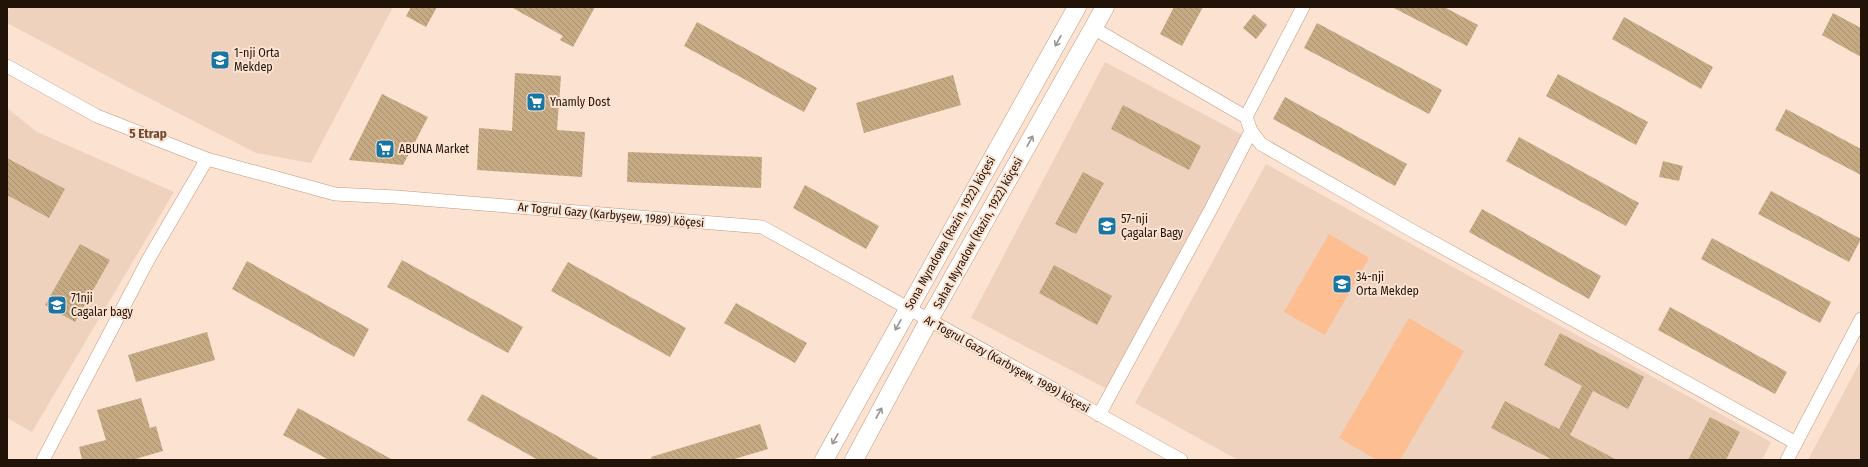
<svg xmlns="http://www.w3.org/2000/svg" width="1868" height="467" viewBox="0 0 1868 467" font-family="'Fira Sans Condensed',sans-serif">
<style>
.built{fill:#efd2be}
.green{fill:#fdbe91}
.building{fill:url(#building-back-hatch)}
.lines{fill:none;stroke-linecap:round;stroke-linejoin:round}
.street-casing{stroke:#c0997e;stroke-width:14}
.secondary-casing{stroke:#c0997e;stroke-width:19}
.street{stroke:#fff;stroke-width:13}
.secondary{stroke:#fff;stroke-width:18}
.oneway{stroke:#9b9590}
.labels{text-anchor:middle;stroke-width:4;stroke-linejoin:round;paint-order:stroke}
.poi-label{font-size:12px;fill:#211308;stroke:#fbe2d1;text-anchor:start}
.street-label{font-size:12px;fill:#211308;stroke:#fbe2d1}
.neighbourhood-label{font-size:13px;font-weight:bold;fill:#6d4a31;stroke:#fbe2d1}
</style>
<defs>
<pattern id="building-back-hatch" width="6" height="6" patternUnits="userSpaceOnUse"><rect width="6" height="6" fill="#c5aa83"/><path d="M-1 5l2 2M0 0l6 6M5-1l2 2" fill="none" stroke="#a99170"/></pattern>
</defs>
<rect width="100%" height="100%" fill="#fbe2d1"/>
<path class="built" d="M 10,7 L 393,7 L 311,163 L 256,153 L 145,96 L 7,23 L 7,13 Z
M 1105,62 L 1243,135 L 1109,390 L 971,318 Z
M 7,108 L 37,132 L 174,192 L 32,432 L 7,418 Z
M 1266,164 L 1771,442 L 1762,460 L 1238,460 L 1135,403 Z
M 1861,360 L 1861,460 L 1808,460 Z"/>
<path class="green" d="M 1329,234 L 1369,258 L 1325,335 L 1284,312 Z
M 1409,318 L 1464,351 L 1400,460 L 1377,460 L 1339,438 Z"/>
<path class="building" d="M 411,7 L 437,7 L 426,27 L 406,16 Z
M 511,7 L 595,7 L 573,47 L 560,40 L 563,36 Z
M 1174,7 L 1203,7 L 1182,46 L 1160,34 Z
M 1392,7 L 1444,7 L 1478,25 L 1467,46 Z
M 1833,13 L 1861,28 L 1861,57 L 1822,35 Z
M 1254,14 L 1267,25 L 1256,39 L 1243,28 Z
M 1624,17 L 1713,67 L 1701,89 L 1612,39 Z
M 697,22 L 817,88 L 804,112 L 684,46 Z
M 1317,23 L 1442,90 L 1429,114 L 1304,48 Z
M 515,73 L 561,76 L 557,130 L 585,132 L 582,177 L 477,170 L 479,128 L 512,131 Z
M 1558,74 L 1648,122 L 1636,145 L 1546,96 Z
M 953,75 L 961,105 L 864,133 L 856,103 Z
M 382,94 L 428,117 L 403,165 L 349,160 Z
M 1285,97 L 1407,164 L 1395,186 L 1273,119 Z
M 1123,105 L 1201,146 L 1189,170 L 1111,129 Z
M 1786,109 L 1861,149 L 1861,175 L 1775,130 Z
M 1519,137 L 1639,203 L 1626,226 L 1506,161 Z
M 628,152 L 762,157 L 761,188 L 627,182 Z
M 7,158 L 65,189 L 49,218 L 7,195 Z
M 1663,161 L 1683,166 L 1679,181 L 1659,177 Z
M 1083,172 L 1104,183 L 1076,234 L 1055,224 Z
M 805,185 L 879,226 L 866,249 L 793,208 Z
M 1771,191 L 1861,239 L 1849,262 L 1758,214 Z
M 1482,209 L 1601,276 L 1589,299 L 1469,232 Z
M 1712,238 L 1831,302 L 1820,323 L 1701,259 Z
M 80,244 L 110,260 L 75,322 L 45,305 Z
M 402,260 L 523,327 L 508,353 L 387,287 Z
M 247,261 L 369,329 L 354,357 L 232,289 Z
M 568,262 L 686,328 L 670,357 L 551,291 Z
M 1054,265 L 1112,296 L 1097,325 L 1039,293 Z
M 736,303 L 807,343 L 795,363 L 724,323 Z
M 1670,307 L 1787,372 L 1775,394 L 1658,330 Z
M 207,332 L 215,360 L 136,382 L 128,355 Z
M 1560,333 L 1644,377 L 1628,409 L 1593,391 L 1570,435 L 1617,460 L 1553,460 L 1491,428 L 1505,401 L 1559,429 L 1582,386 L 1544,365 Z
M 482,394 L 600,460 L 538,460 L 467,420 Z
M 141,398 L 150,428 L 156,426 L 163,451 L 132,460 L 82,460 L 79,447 L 106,440 L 97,410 Z
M 298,408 L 393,460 L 329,460 L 283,435 Z
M 1710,417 L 1740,432 L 1726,460 L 1688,460 Z
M 760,424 L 768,449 L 731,460 L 652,460 L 651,457 Z"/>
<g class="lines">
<g class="street-casing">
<path id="street" d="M 1093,28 L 1246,117 L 1251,131 L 1261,144 L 1411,230 L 1796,443
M 7,66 L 97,116 L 207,159 L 335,194 L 396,197 L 762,227 L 1181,460
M 1246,117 L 1303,7
M 1099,415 L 1211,209 L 1251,131
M 43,460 L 148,260 L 207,159
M 1787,460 L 1861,319"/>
</g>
<g class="secondary-casing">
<path id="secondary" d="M 824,460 L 1077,7
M 854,460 L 929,320 L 1105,7"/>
</g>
<use href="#street" class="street"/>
<use href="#secondary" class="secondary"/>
</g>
<defs><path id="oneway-shaft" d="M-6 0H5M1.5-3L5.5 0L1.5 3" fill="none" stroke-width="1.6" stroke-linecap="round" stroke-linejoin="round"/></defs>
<g class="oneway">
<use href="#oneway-shaft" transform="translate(1058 41) rotate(119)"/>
<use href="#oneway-shaft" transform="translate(1030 141) rotate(-61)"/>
<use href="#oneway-shaft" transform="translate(898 325) rotate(119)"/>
<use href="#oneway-shaft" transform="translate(879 413) rotate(-61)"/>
<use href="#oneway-shaft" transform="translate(835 439) rotate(119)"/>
</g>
<defs>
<g id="school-square" transform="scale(1)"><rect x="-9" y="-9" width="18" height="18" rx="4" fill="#1975a3" stroke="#fbe2d1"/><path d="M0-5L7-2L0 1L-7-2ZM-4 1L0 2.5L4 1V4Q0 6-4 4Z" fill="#fff"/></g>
<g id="supermarket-square" transform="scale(1)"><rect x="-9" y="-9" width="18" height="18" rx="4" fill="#1975a3" stroke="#fbe2d1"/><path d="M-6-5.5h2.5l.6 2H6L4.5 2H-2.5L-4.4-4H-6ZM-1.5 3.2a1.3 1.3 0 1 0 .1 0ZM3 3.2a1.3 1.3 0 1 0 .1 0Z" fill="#fff"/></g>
</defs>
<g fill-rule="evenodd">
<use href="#school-square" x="220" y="60"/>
<use href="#supermarket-square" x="536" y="102"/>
<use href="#supermarket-square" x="385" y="149"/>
<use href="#school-square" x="1107" y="226"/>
<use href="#school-square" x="1342" y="284"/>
<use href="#school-square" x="57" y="305"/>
</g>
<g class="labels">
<g class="poi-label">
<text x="234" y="57">1-nji Orta<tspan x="234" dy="14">Mekdep</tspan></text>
<text x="550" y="106">Ynamly Dost</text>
<text x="399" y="153">ABUNA Market</text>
<text x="1121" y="223">57-nji<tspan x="1121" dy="14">Çagalar Bagy</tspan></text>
<text x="1356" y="281">34-nji<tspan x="1356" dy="14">Orta Mekdep</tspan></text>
<text x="71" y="302">71nji<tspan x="71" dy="14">Cagalar bagy</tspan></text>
</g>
<g class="street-label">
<text transform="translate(611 215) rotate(5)" y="4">Ar Togrul Gazy (Karbyşew, 1989) köçesi</text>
<text transform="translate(950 233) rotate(-61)" y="4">Sona Myradowa (Razin, 1922) köçesi</text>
<text transform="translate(978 233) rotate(-61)" y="4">Sahat Myradow (Razin, 1922) köçesi</text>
<text transform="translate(1007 364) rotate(29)" y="4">Ar Togrul Gazy (Karbyşew, 1989) köçesi</text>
</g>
<g class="neighbourhood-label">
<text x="148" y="138">5 Etrap</text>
</g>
</g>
<rect width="1868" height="467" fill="none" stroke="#211308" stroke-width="16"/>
</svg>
